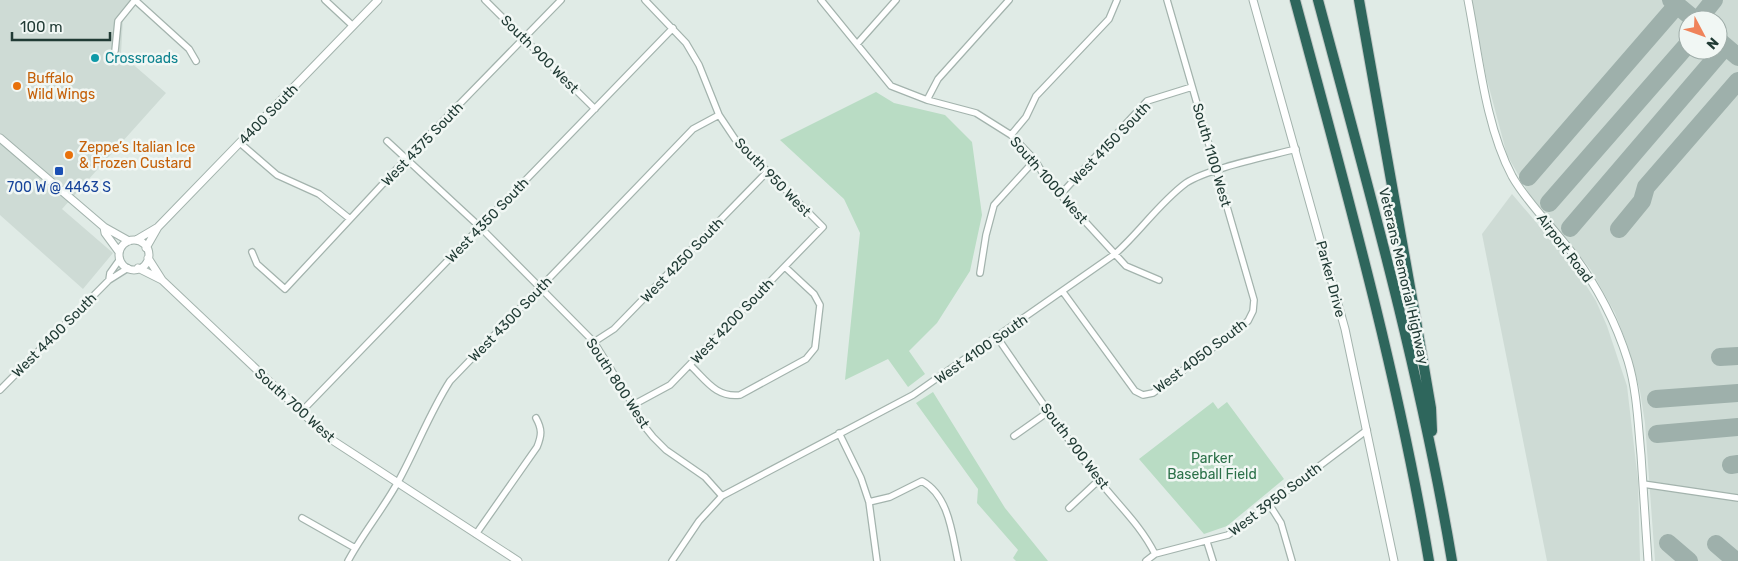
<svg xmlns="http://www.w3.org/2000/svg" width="1738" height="561" viewBox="0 0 1738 561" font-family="Rubik,sans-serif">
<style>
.built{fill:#cedbd5;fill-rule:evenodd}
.green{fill:#b9dcc4}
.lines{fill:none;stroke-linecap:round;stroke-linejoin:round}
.taxiway{stroke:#9eb0ab;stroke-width:18}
.minor-casing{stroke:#a3b3ad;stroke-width:8}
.tertiary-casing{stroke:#a3b3ad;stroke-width:9}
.motorway-casing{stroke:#c1c8c6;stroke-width:12}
.minor{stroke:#fff;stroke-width:5.5}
.tertiary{stroke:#fff;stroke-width:7}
.motorway{stroke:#2e665c;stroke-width:10}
.culture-dot{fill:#0f9aa8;stroke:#f1f7f4;stroke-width:2}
.food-dot{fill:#e8710a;stroke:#f1f7f4;stroke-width:2}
.transit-dot{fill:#1a4fb4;stroke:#f1f7f4;stroke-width:2}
.labels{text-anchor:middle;stroke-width:5;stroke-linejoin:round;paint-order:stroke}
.street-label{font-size:14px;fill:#213b35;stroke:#f1f7f4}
.culture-label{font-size:14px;fill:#0d838f;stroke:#f1f7f4;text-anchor:start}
.food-label{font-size:14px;fill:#c56008;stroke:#f1f7f4;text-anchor:start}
.transit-label{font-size:14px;fill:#164399;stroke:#f1f7f4}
.park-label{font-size:14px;fill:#2c7149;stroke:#f1f7f4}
</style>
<rect width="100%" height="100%" fill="#e0ebe6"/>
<path class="built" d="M 0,0 L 140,0 L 123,18 L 121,54 L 166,93 L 62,209 L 113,253 L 83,289 L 0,215 Z
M 1472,0 L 1738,0 L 1738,561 L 1655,561 L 1645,423 L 1640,391 L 1628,347 L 1615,313 L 1591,270 L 1530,195 L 1507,155 L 1486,76 ZM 1688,20 L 1718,20 L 1718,50 L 1688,50 Z
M 1512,194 L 1575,268 L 1596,301 L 1607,326 L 1627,386 L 1638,481 L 1640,561 L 1547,561 L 1482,234 Z"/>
<path class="green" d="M 876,92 L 894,103 L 945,115 L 972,142 L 982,215 L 970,271 L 937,323 L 909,351 L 925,374 L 908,387 L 888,359 L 845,380 L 860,233 L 844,199 L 780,140 Z
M 933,392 L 1005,508 L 1048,561 L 1016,561 L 1013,558 L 1018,550 L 977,503 L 978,489 L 916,403 Z
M 1213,402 L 1218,409 L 1227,402 L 1284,479 L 1227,526 L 1204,534 L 1139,459 Z"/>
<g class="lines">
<path class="taxiway" d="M 1671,0 L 1695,20
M 1698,20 L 1714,0
M 1718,40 L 1738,57
M 1528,177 L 1677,5
M 1549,203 L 1688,44
M 1570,228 L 1725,47
M 1619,229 L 1642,201 L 1646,187 L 1738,81
M 1720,357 L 1738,356
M 1656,399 L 1738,393
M 1657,434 L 1738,427
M 1731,465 L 1738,464
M 1668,543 L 1689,561
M 1716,544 L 1736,561"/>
<g class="minor-casing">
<path id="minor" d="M 325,0 L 353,26
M 485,0 L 595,109
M 821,0 L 891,86 L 927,100 L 976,113 L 1011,135 L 1035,160 L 1046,179 L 1126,266 L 1159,280
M 857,44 L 896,0
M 115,51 L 118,21 L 135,0 L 189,49 L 196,61
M 927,100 L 938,79 L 1009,0
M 1011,135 L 1026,117 L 1036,96 L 1109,19 L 1117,0
M 387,141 L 480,227 L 594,342 L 633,405 L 641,422 L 653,437 L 666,450 L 705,477 L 722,496
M 240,143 L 277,175 L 319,194 L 350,219
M 1060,195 L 1147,101 L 1192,87
M 252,252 L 257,264 L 285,289 L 406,159 L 561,0
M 980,273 L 986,235 L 994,205 L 1035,160
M 109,280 L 110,273 L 120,259
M 1063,292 L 1135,391 L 1143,395 L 1153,393 L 1248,321 L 1253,311 L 1254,300 L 1167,0
M 997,337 C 1029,384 1062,432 1097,478 C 1117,504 1140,524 1155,554
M 594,342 L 614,329 L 767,172
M 690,365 C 706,380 716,398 740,395 L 806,359 L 815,348 L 820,305 L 814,294 L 785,267
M 0,390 L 109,280 L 128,268
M 633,405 L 670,385 L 823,227 L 735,139 L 719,115 L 699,65 L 686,43 L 645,0
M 301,412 L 673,28
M 839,433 L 861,478 L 869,502 L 877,561
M 1014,436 L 1048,412
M 1643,484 L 1738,498
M 869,502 L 890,497 L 922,481 C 949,496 952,533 958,561
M 1269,504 L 1281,523 L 1292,561
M 1069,508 L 1099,480
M 302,518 L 355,548
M 476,534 L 537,447 C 542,435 542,429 536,418
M 1207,542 L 1213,561
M 348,561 C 363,533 384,508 399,480 C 417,447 430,412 450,381 L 693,129 L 719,115
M 672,561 L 699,521 L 722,496 L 913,395 L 1115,254 C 1140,232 1159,203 1186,183 C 1206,169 1270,156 1296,149
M 1146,561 L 1155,554 L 1228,535 L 1367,430"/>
</g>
<g class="tertiary-casing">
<path id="tertiary" d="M 1253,0 L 1345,329 L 1394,561
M 1468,0 C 1479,56 1485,125 1512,176 C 1526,201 1548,222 1566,245 C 1593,279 1615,319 1628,361 C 1637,391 1638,424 1641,455 C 1643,490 1646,526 1648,561
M 0,138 L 104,227 L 129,241
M 104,227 L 105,233 L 119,252
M 136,240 L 158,227 L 378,0
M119 255a15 15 0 1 1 30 0a15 15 0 1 1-30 0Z
M 146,248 L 158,227
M 148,258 L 162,280 L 329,438 L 518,561
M 138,268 L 162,280"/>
</g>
<g class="motorway-casing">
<path id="motorway" d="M 1295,0 C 1345,186 1397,371 1429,561
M 1318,0 C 1368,186 1420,371 1452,561
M 1359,0 L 1415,315 L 1431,408 L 1432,431"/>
</g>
<use href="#minor" class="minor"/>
<use href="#tertiary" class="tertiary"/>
<use href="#motorway" class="motorway"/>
</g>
<circle class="culture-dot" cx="95" cy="58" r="5"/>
<g class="food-dot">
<circle cx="17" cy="86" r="5"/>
<circle cx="69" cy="155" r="5"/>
</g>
<rect class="transit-dot" x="54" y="166" width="10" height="10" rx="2.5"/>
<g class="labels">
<g class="street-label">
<text transform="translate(540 54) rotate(45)" y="5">South 900 West</text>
<text transform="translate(268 114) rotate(-46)" y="5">4400 South</text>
<text transform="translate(1110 143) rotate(-46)" y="5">West 4150 South</text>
<text transform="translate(422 144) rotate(-46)" y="5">West 4375 South</text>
<text transform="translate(1212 155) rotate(74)" y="5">South 1100 West</text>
<text transform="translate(773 177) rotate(46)" y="5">South 950 West</text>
<text transform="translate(1049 180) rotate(49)" y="5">South 1000 West</text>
<text transform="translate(487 220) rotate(-46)" y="5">West 4350 South</text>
<text transform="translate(1565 248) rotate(53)" y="5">Airport Road</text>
<text transform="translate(682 260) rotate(-46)" y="5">West 4250 South</text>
<text transform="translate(1404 276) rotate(77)" y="5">Veterans Memorial Highway</text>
<text transform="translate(1331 279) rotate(75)" y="5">Parker Drive</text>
<text transform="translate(510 319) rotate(-46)" y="5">West 4300 South</text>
<text transform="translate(732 321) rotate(-46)" y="5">West 4200 South</text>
<text transform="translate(54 335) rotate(-45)" y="5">West 4400 South</text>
<text transform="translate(981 349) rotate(-35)" y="5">West 4100 South</text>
<text transform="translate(1200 356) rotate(-37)" y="5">West 4050 South</text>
<text transform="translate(618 383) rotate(57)" y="5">South 800 West</text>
<text transform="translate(295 405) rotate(42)" y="5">South 700 West</text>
<text transform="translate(1075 446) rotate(53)" y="5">South 900 West</text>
<text transform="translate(1275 499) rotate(-37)" y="5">West 3950 South</text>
</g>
<g class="culture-label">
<text x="105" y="63">Crossroads</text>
</g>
<g class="food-label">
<text x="27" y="83">Buffalo<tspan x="27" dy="16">Wild Wings</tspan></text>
<text x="79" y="152">Zeppe’s Italian Ice<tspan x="79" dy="16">&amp; Frozen Custard</tspan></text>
</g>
<g class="transit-label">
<text x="59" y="192">700 W @ 4463 S</text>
</g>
<g class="park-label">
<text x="1212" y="463">Parker<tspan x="1212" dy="16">Baseball Field</tspan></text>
</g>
</g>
<g transform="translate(1703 35) rotate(131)"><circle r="24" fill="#f1f7f4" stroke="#9eaca8"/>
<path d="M0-4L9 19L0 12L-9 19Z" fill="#ef835a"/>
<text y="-8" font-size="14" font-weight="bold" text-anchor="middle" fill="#213b35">N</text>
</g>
<path d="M12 32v8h98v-8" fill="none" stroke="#213b35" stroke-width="2.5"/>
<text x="20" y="32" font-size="15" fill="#213b35" stroke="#f1f7f4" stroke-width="4" paint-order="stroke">100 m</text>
</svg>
